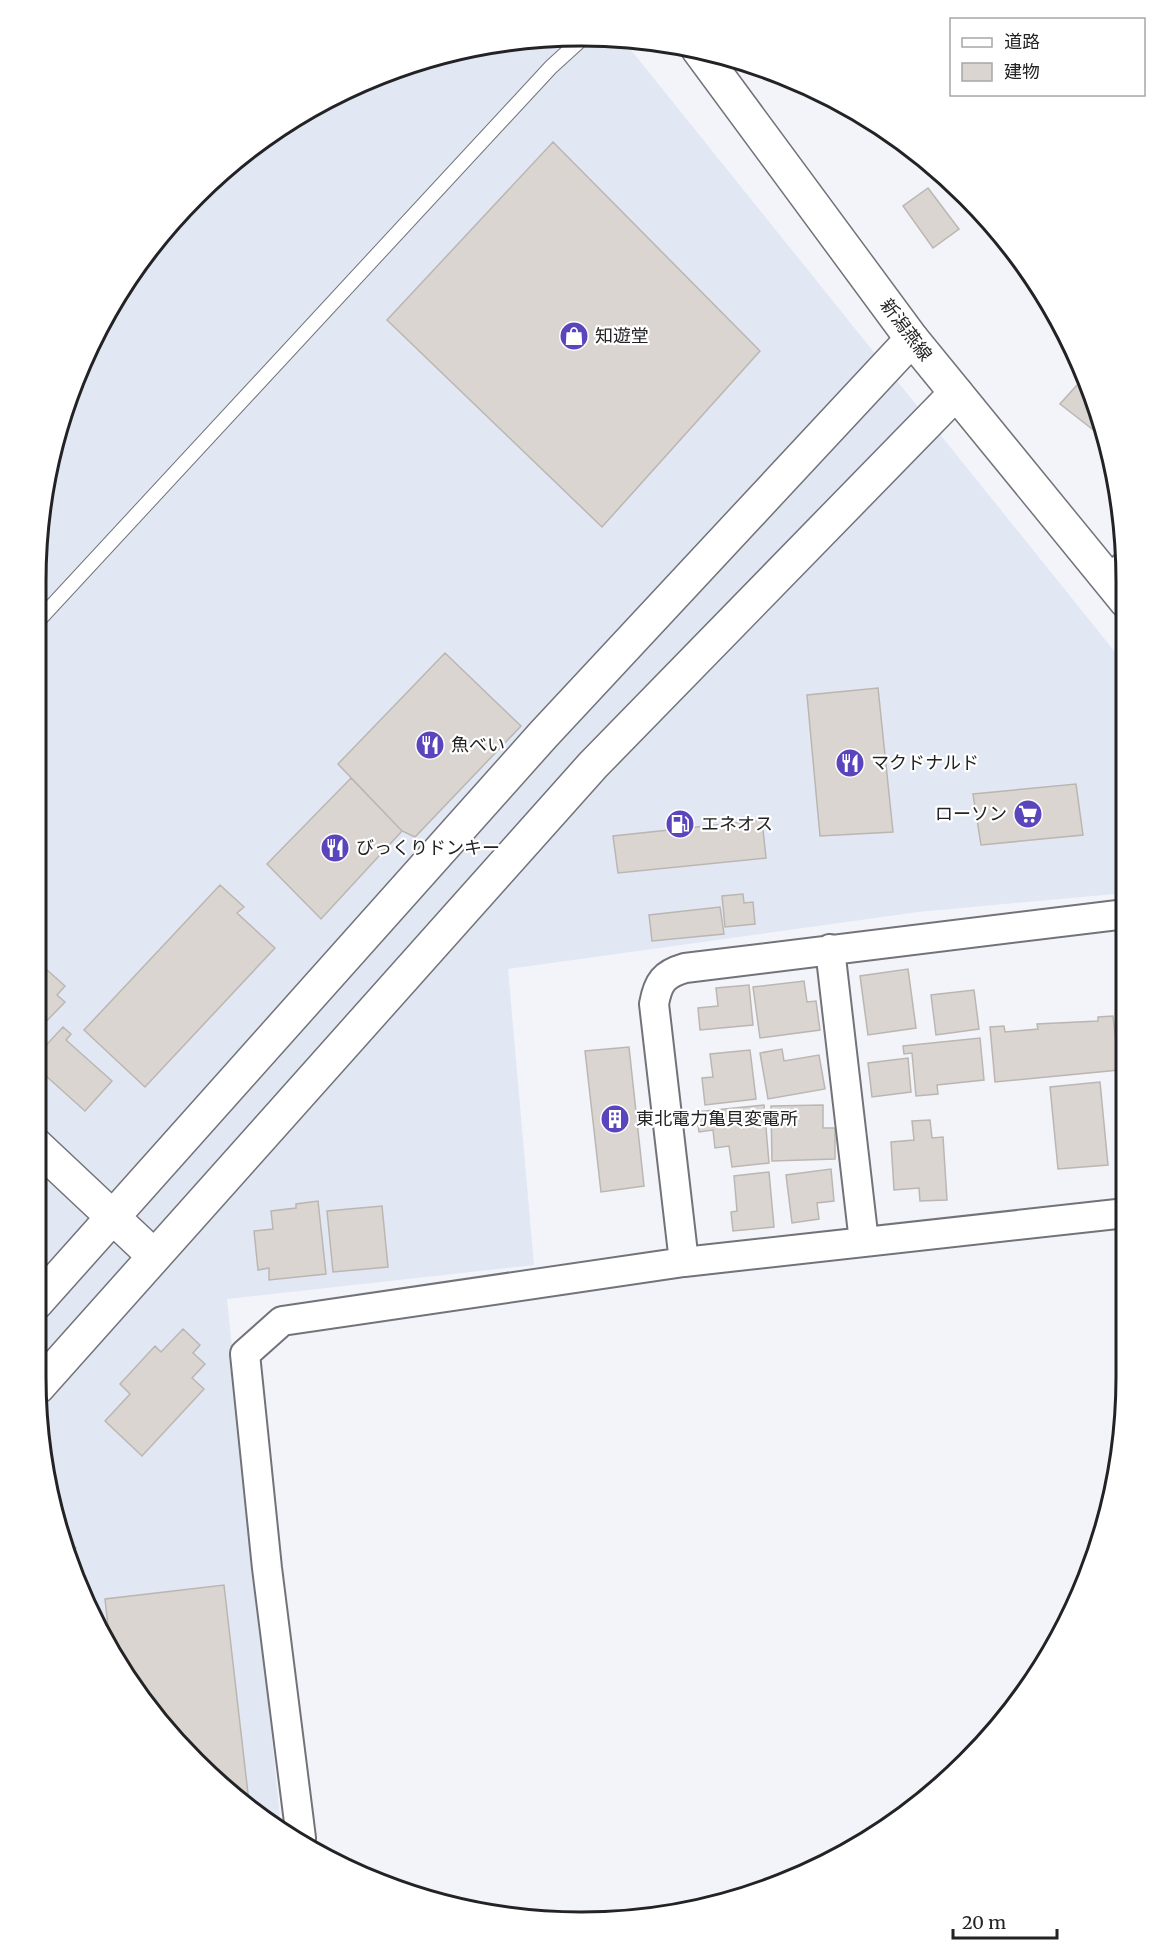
<svg xmlns="http://www.w3.org/2000/svg" width="1163" height="1959" viewBox="0 0 1163 1959" font-family="Merriweather,'Noto Sans JP',serif">
<style>
.built{fill:#e2e7f4}
.building{fill:#dad5d0;stroke:#bbb6b1;stroke-width:1.5}
.lines{fill:none;stroke-linecap:round;stroke-linejoin:round}
.lane-casing{stroke:#727379;stroke-width:16}
.street-casing{stroke:#727379;stroke-width:32}
.secondary-casing{stroke:#727379;stroke-width:36}
.primary-casing{stroke:#727379;stroke-width:36}
.lane{stroke:#fff;stroke-width:14}
.street{stroke:#fff;stroke-width:28}
.secondary{stroke:#fff;stroke-width:33}
.primary{stroke:#fff;stroke-width:33}
.labels{text-anchor:middle;stroke-width:4.5;stroke-linejoin:round;paint-order:stroke}
.street-label{font-size:18px;fill:#232325;stroke:#fff}
.poi-label{font-size:18px;fill:#232325;stroke:#fff;text-anchor:start}
.rim{fill:none;stroke:#232325;stroke-width:3}
</style>
<rect width="100%" height="100%" fill="#f2f4fa"/>
<path class="built" d="M 582,36 L 623,40 L 1115,652 L 1126,737 L 1126,893 L 918,912 L 508,969 L 534,1265 L 227,1299 L 281,1827 L 250,1810 L 149,1709 L 65,1553 L 36,1377 L 37,545 L 65,406 L 128,278 L 196,196 L 279,128 L 373,77 L 475,46 Z"/>
<path class="building" d="M 553,142 L 760,351 L 602,527 L 387,320 Z
M 928,188 L 959,229 L 933,248 L 903,206 Z
M 1085,376 L 1098,406 L 1102,425 L 1096,432 L 1060,404 Z
M 445,653 L 521,726 L 415,837 L 402,831 L 338,764 Z
M 878,688 L 893,832 L 820,836 L 807,695 Z
M 351,778 L 402,831 L 321,919 L 267,864 Z
M 1076,784 L 1083,835 L 981,845 L 973,794 Z
M 762,820 L 766,858 L 618,873 L 613,836 Z
M 220,885 L 244,907 L 237,913 L 275,948 L 145,1087 L 84,1030 Z
M 743,894 L 744,903 L 753,902 L 755,924 L 725,927 L 722,896 Z
M 720,907 L 724,934 L 652,941 L 649,915 Z
M 37,961 L 65,986 L 57,995 L 65,1002 L 36,1032 Z
M 908,969 L 916,1028 L 868,1035 L 860,976 Z
M 804,981 L 807,1002 L 816,1001 L 820,1030 L 760,1038 L 753,987 Z
M 749,985 L 753,1025 L 700,1030 L 698,1008 L 718,1006 L 716,988 Z
M 974,990 L 979,1029 L 936,1035 L 931,995 Z
M 1113,1016 L 1119,1070 L 995,1082 L 990,1027 L 1004,1026 L 1005,1032 L 1038,1029 L 1037,1024 L 1098,1021 L 1098,1017 Z
M 63,1027 L 71,1034 L 66,1040 L 112,1081 L 85,1111 L 36,1067 L 36,1056 Z
M 980,1038 L 984,1080 L 937,1085 L 938,1094 L 916,1096 L 912,1053 L 904,1054 L 903,1046 Z
M 629,1047 L 644,1186 L 601,1192 L 585,1051 Z
M 782,1049 L 784,1061 L 819,1055 L 825,1089 L 768,1099 L 760,1053 Z
M 750,1050 L 756,1099 L 705,1105 L 702,1078 L 713,1077 L 710,1054 Z
M 908,1058 L 911,1092 L 872,1097 L 868,1063 Z
M 1100,1082 L 1108,1165 L 1058,1169 L 1050,1087 Z
M 764,1105 L 769,1163 L 732,1167 L 729,1146 L 715,1148 L 713,1130 L 699,1132 L 696,1112 Z
M 823,1105 L 823,1128 L 835,1128 L 835,1159 L 772,1161 L 771,1106 Z
M 930,1120 L 932,1138 L 943,1137 L 947,1200 L 920,1201 L 919,1188 L 894,1190 L 891,1142 L 914,1140 L 912,1121 Z
M 831,1169 L 834,1201 L 817,1203 L 819,1219 L 792,1223 L 786,1175 Z
M 769,1172 L 774,1227 L 733,1231 L 731,1212 L 737,1211 L 734,1176 Z
M 318,1201 L 326,1274 L 269,1280 L 269,1268 L 258,1270 L 254,1231 L 273,1229 L 271,1211 L 296,1208 L 296,1204 Z
M 382,1206 L 388,1267 L 333,1272 L 327,1211 Z
M 183,1329 L 200,1345 L 193,1353 L 205,1364 L 192,1378 L 204,1389 L 142,1456 L 105,1421 L 130,1394 L 120,1384 L 155,1346 L 161,1352 Z
M 62,1535 L 76,1548 L 67,1557 L 65,1553 Z
M 224,1585 L 250,1811 L 149,1709 L 109,1635 L 105,1599 Z"/>
<g class="lines">
<g class="lane-casing">
<path id="lane" d="M 37,622 L 551,67 L 585,36"/>
</g>
<g class="street-casing">
<path id="street" d="M 1107,580 L 1126,565
M 830,949 L 864,1242
M 684,1262 L 654,1004 C 658,982 664,974 685,968 L 1126,914
M 301,1838 L 267,1568 L 245,1354 L 282,1321 L 684,1262 L 1126,1213"/>
</g>
<g class="secondary-casing">
<path id="secondary" d="M 36,1145 L 154,1256
M 36,1303 L 543,735 L 912,339
M 38,1387 L 593,765 L 956,393"/>
</g>
<g class="primary-casing">
<path id="primary" d="M 698,49 L 912,339 L 1126,601"/>
</g>
<use href="#lane" class="lane"/>
<use href="#street" class="street"/>
<use href="#secondary" class="secondary"/>
<use href="#primary" class="primary"/>
</g>
<defs>
<g id="shop-disc" transform="scale(1.5)"><circle r="9.5" fill="#5a45bd" stroke="#fff"/><path d="M-5-2.5h2.3a2.7 3.5 0 0 1 5.4 0H5L5.5 6h-11ZM-1.5-2.5h3a1.5 2.3 0 0 0-3 0Z" fill="#fff"/></g>
<g id="restaurant-disc" transform="scale(1.5)"><circle r="9.5" fill="#5a45bd" stroke="#fff"/><path d="M-5-6h1v4h1v-4h1v4h1v-4h1v5L-1.5 .5V6h-2V.5L-5-1ZM5-6V6H3V1.5H1.5Q1.5-4 5-6Z" fill="#fff"/></g>
<g id="supermarket-disc" transform="scale(1.5)"><circle r="9.5" fill="#5a45bd" stroke="#fff"/><path d="M-6-5.5h2.5l.6 2H6L4.5 2H-2.5L-4.4-4H-6ZM-1.5 3.2a1.3 1.3 0 1 0 .1 0ZM3 3.2a1.3 1.3 0 1 0 .1 0Z" fill="#fff"/></g>
<g id="fuel-disc" transform="scale(1.5)"><circle r="9.5" fill="#5a45bd" stroke="#fff"/><path d="M-5.5-6h7V0h2V4h1.3V-2.5L3-4.5l.8-.8L6-3V5H2.5V1h-1V6h-7ZM-4.2-4.7v3.2H.2V-4.7Z" fill="#fff"/></g>
<g id="building-disc" transform="scale(1.5)"><circle r="9.5" fill="#5a45bd" stroke="#fff"/><path d="M-4-6H4V6H1V3H-1V6H-4ZM-2.5-4.3h1.7v1.8h-1.7ZM.8-4.3h1.7v1.8H.8ZM-2.5-1h1.7V.8h-1.7ZM.8-1h1.7V.8H.8Z" fill="#fff"/></g>
</defs>
<g fill-rule="evenodd">
<use href="#shop-disc" x="574" y="336"/>
<use href="#restaurant-disc" x="430" y="745"/>
<use href="#restaurant-disc" x="850" y="763"/>
<use href="#supermarket-disc" x="1028" y="814"/>
<use href="#fuel-disc" x="680" y="824"/>
<use href="#restaurant-disc" x="335" y="848"/>
<use href="#building-disc" x="615" y="1119"/>
</g>
<g class="labels">
<g class="street-label">
<text transform="translate(906 330) rotate(53)" y="6">新潟燕線</text>
</g>
<g class="poi-label">
<text x="595" y="342">知遊堂</text>
<text x="451" y="751">魚べい</text>
<text x="871" y="769">マクドナルド</text>
<text x="1007" y="820" text-anchor="end">ローソン</text>
<text x="701" y="830">エネオス</text>
<text x="356" y="854">びっくりドンキー</text>
<text x="636" y="1125">東北電力亀貝変電所</text>
</g>
</g>
<path d="M0 0H1163V1959H0ZM581 46H581A535 535 0 0 1 1116 581V1377A535 535 0 0 1 581 1912H581A535 535 0 0 1 46 1377V581A535 535 0 0 1 581 46Z" fill="#fff" fill-rule="evenodd"/>
<path class="rim" d="M581 46H581A535 535 0 0 1 1116 581V1377A535 535 0 0 1 581 1912H581A535 535 0 0 1 46 1377V581A535 535 0 0 1 581 46Z"/>
<rect x="950" y="18" width="195" height="78" fill="#ffffff" stroke="#a7a7a8" stroke-width="1.5"/>
<rect x="962" y="38" width="30" height="9" fill="#ffffff" stroke="#a7a7a8" stroke-width="1.5"/>
<text x="1004" y="48" font-size="18" fill="#232325">道路</text>
<rect x="962" y="63" width="30" height="18" fill="#dad5d0" stroke="#a7a7a8" stroke-width="1.5"/>
<text x="1004" y="78" font-size="18" fill="#232325">建物</text>
<path d="M953 1929v9h104v-9" fill="none" stroke="#232325" stroke-width="3"/>
<text x="962" y="1929" font-size="18" fill="#232325" stroke="#ffffff" stroke-width="4.5" paint-order="stroke">20 m</text>
</svg>
